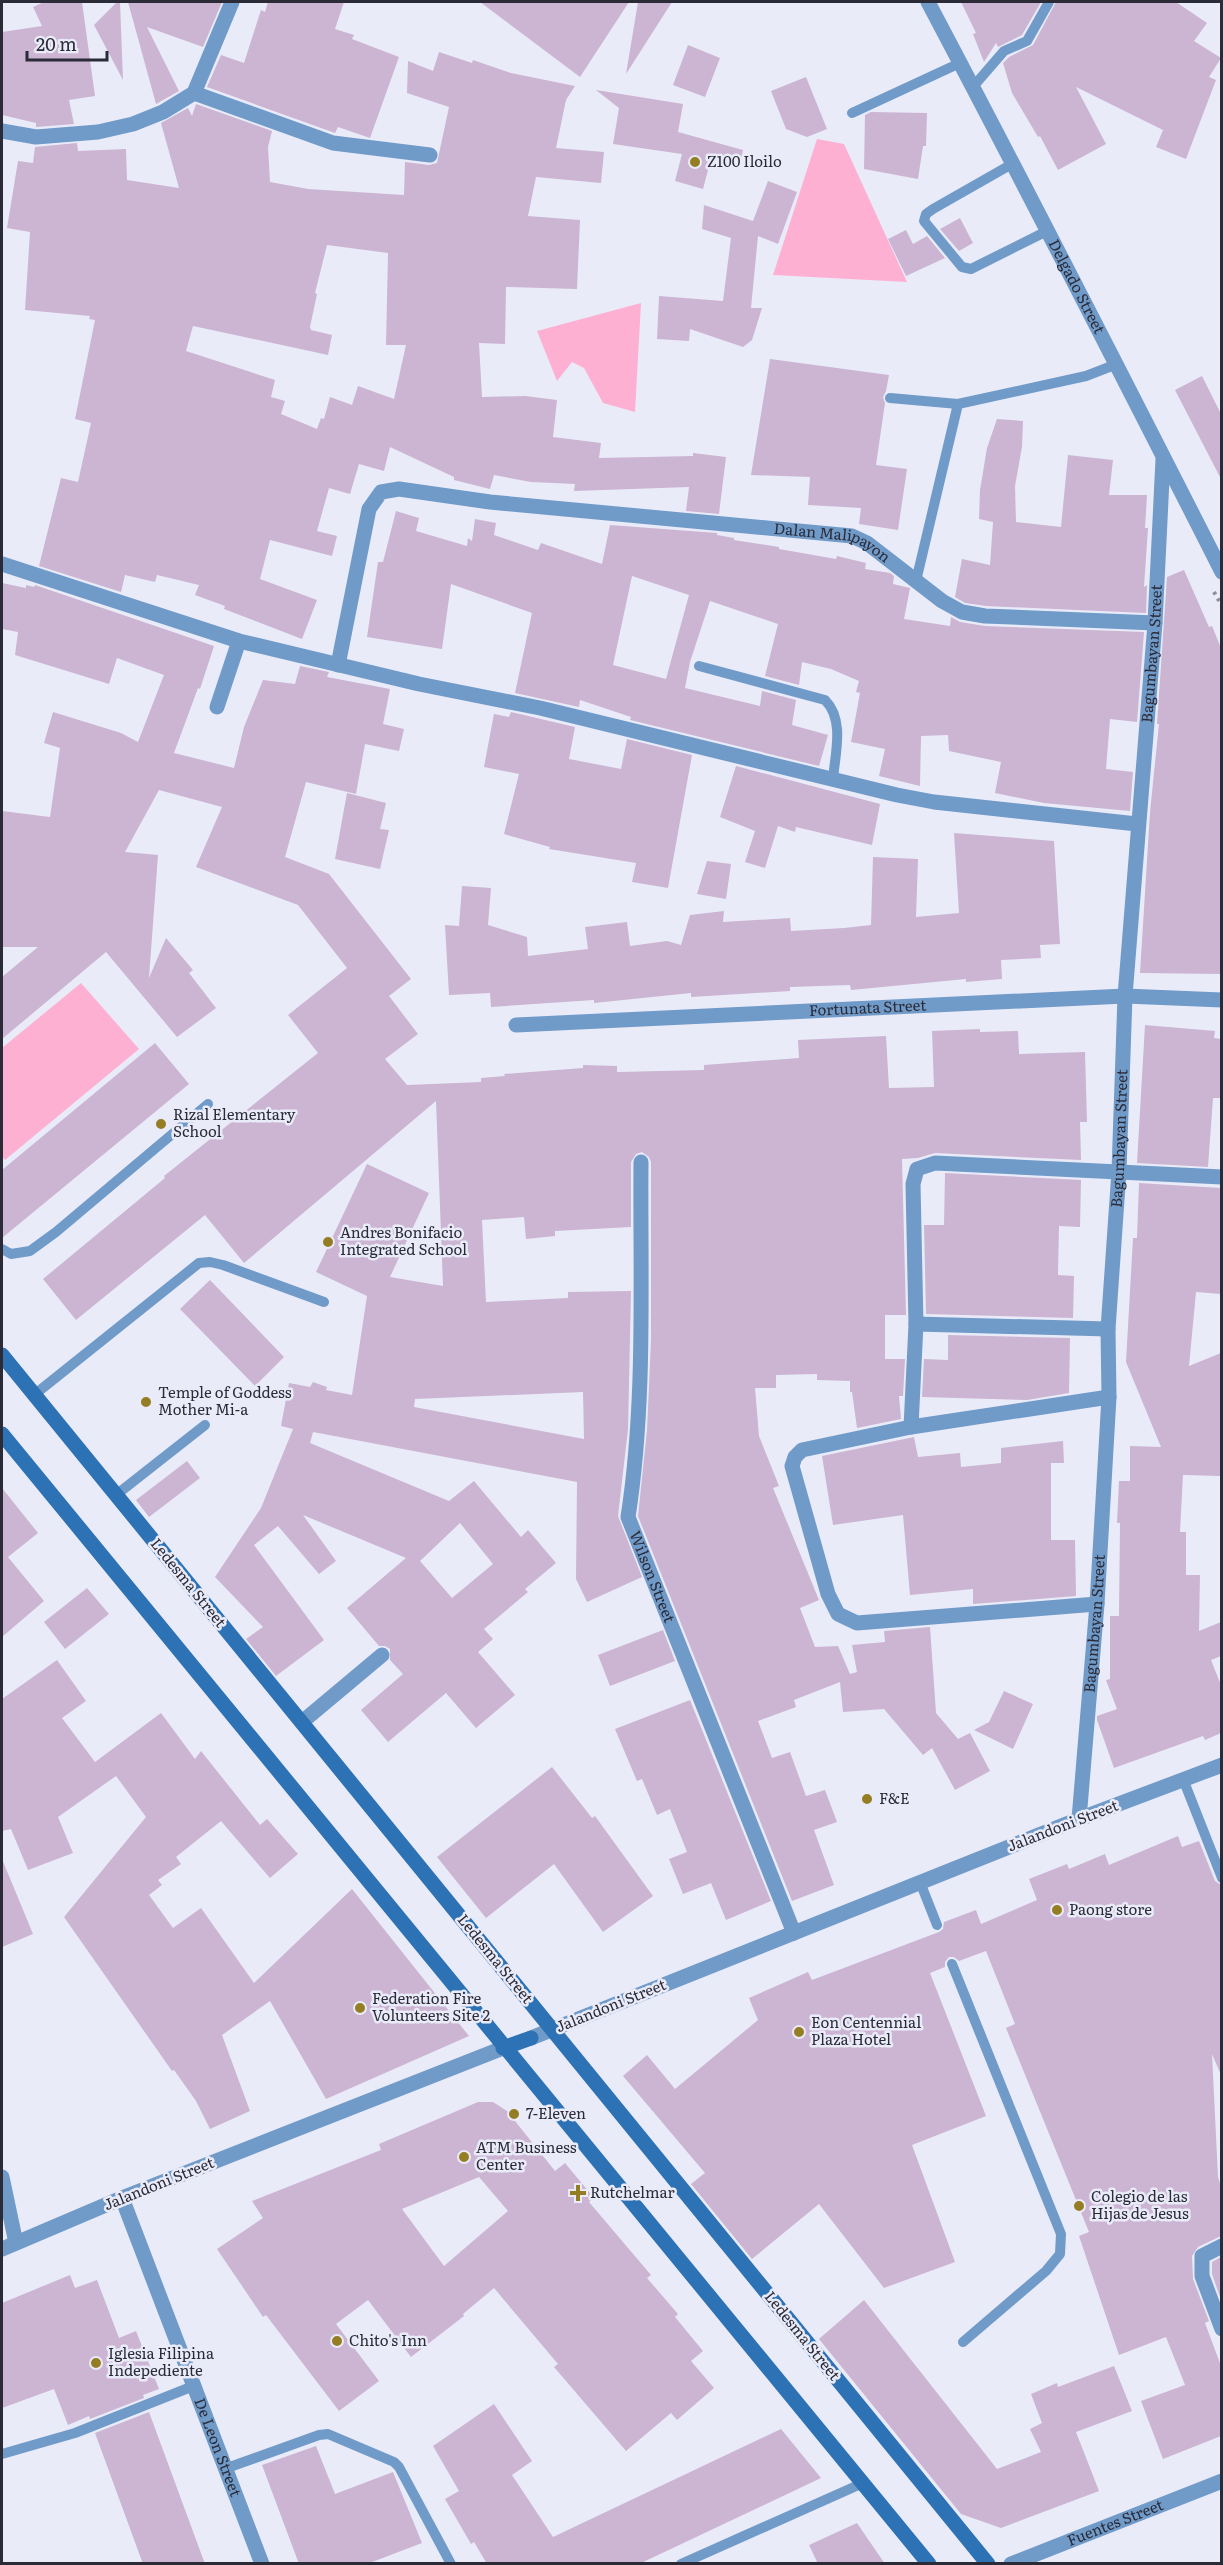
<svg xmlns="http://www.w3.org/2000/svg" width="1223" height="2565" viewBox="0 0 1223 2565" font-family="Literata,serif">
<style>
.green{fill:#fdb0d2}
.building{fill:#cbb5d2;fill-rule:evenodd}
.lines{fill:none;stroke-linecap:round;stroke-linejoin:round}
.path{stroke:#8d8d9b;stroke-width:4;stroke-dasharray:3 4.5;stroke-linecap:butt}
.service{stroke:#709bc9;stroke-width:10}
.minor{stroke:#709bc9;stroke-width:15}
.tertiary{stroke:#709bc9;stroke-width:15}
.secondary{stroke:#2c72b4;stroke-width:15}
.poi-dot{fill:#957d24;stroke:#eaebf9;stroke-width:2}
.labels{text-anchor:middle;stroke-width:5;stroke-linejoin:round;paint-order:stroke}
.poi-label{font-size:15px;fill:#2b2b38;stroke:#eaebf9;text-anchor:start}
.street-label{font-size:15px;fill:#2b2b38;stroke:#eaebf9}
</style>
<rect width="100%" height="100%" fill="#eaebf9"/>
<path class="green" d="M 817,139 L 844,144 L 907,282 L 773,275 Z
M 641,303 L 635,412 L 603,403 L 584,368 L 572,362 L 557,381 L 537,331 Z
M 81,983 L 139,1049 L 5,1160 L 2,1156 L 2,1048 Z"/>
<path class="building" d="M 44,2 L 82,2 L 95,96 L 69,100 L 74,124 L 36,127 L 36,123 L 2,115 L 2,32 L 42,26 L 33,7 Z
M 117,2 L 120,2 L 123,80 L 94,25 Z
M 128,2 L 222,2 L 203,47 L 147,27 L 179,91 L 156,104 Z
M 268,2 L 344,2 L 335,29 L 354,35 L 352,39 L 399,57 L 370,138 L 338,127 L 335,133 L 207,87 L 221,55 L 244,63 L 261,10 L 265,12 Z
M 480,2 L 629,2 L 580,77 Z
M 638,2 L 672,2 L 626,74 Z
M 961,2 L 1041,2 L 1022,35 L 998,47 L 996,43 L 984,62 L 973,34 L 976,33 Z
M 1056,2 L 1176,2 L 1207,23 L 1194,41 L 1221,58 L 1209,77 L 1216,80 L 1186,159 L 1156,147 L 1163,130 L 1076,87 L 1106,144 L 1058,170 L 1040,136 L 1038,137 L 1012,93 L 1003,63 L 1009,57 L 1033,45 Z
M 688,45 L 720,58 L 705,97 L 673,85 Z
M 439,52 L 472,63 L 473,60 L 511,73 L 575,86 L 566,100 L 556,148 L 604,152 L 601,183 L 536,177 L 528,216 L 580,220 L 577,289 L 506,287 L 505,344 L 479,343 L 482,397 L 525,396 L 557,400 L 553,437 L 601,443 L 599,458 L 693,456 L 693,453 L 726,457 L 719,514 L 686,511 L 689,487 L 574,491 L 575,484 L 531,482 L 494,475 L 490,489 L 454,480 L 454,477 L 390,447 L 384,471 L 359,464 L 350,494 L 329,488 L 317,531 L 337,536 L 332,556 L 270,540 L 260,579 L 317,600 L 302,639 L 224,609 L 225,606 L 195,595 L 199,585 L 157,575 L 155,582 L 125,575 L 121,592 L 39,566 L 61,478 L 78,482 L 91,423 L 75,419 L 95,320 L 89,319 L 90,316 L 25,310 L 30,232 L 7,228 L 18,161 L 33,163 L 35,147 L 77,143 L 78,151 L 126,149 L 127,180 L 179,188 L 161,123 L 188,108 L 192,116 L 196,104 L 272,131 L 268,147 L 270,182 L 308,189 L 404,195 L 405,162 L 429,165 L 437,163 L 449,107 L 407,93 L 408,61 L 433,71 ZM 327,245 L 388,253 L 386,345 L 406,345 L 394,399 L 358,386 L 352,405 L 330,397 L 324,419 L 321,418 L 317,429 L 281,414 L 285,401 L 271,397 L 275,380 L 186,351 L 193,326 L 328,355 L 332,335 L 311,330 L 310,327 L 317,294 L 315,293 Z
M 806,77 L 827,129 L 807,137 L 786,129 L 771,91 Z
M 596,90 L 683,104 L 678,132 L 743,150 L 740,164 L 711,159 L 703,189 L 675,181 L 682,154 L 613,144 L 619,108 Z
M 871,112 L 927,113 L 926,146 L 923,146 L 918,179 L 864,169 L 865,115 Z
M 768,181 L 797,192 L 778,244 L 758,236 L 751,308 L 762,308 L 752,340 L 743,347 L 690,329 L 689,341 L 657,339 L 659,296 L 723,301 L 731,238 L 702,229 L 704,205 L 753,221 Z
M 960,218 L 973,243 L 959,251 L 940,229 Z
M 906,230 L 913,244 L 927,236 L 945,258 L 906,276 L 888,239 Z
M 770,359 L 889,375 L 886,391 L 883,397 L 885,403 L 876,465 L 907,469 L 898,530 L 859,524 L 861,508 L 808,505 L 810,477 L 751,475 Z
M 1202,376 L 1221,414 L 1221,479 L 1175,390 Z
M 997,419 L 1023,421 L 1022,447 L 1015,486 L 1016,522 L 1061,527 L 1068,455 L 1113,460 L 1109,495 L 1147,495 L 1145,528 L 1148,528 L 1144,587 L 1147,585 L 1146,613 L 986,606 L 965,603 L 955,597 L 962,559 L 990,565 L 993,522 L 979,519 L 980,490 L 987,448 Z
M 396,511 L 419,518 L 416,531 L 467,546 L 468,538 L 472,541 L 475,519 L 496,523 L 494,535 L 538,550 L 541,543 L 602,564 L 610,525 L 717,533 L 717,535 L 734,538 L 734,540 L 779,547 L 779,549 L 836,559 L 837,556 L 866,563 L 865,569 L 890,573 L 894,576 L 893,584 L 910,588 L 904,619 L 950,626 L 951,617 L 960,622 L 985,626 L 1144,632 L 1137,722 L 1110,719 L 1106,769 L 1133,772 L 1130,811 L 1044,803 L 995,793 L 1001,762 L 949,751 L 948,735 L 921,736 L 920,786 L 879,776 L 885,749 L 851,742 L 860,693 L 856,692 L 859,681 L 831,669 L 802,662 L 799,685 L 765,676 L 778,624 L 710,601 L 690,662 L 685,688 L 760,706 L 762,691 L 796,700 L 792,725 L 828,735 L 819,766 L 630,720 L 631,717 L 580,700 L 579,707 L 515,693 L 532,613 L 451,584 L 442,649 L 367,637 L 378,562 L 383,562 ZM 632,576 L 689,595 L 666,679 L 613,665 Z
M 1184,570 L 1209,627 L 1212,626 L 1221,648 L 1221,974 L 1140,973 L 1150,812 L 1159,724 L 1157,724 L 1167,577 Z
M 2,583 L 26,588 L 26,585 L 34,587 L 35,585 L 214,646 L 200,689 L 198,688 L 174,753 L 234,768 L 244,727 L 263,680 L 295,684 L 300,666 L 329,672 L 327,677 L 390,689 L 383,724 L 404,729 L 399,751 L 365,744 L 356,794 L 306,782 L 285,857 L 329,874 L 411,979 L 389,996 L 418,1034 L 385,1059 L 407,1085 L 481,1082 L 481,1078 L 505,1076 L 504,1074 L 583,1068 L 583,1065 L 617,1066 L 617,1072 L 704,1070 L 704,1065 L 799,1058 L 798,1040 L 886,1036 L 889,1088 L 934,1087 L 932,1031 L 980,1029 L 980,1032 L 1018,1031 L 1019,1054 L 1085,1052 L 1087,1122 L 1080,1122 L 1081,1160 L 935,1153 L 918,1158 L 902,1159 L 906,1315 L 885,1315 L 885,1359 L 905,1359 L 903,1396 L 899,1396 L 901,1419 L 857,1428 L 852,1392 L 850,1392 L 850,1381 L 817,1380 L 817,1374 L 776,1375 L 776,1388 L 755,1388 L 759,1436 L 779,1486 L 773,1488 L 819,1600 L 800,1608 L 815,1647 L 838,1646 L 850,1674 L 857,1672 L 852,1645 L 885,1642 L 884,1631 L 930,1627 L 936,1713 L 958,1739 L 970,1733 L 990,1771 L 955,1790 L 932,1748 L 923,1755 L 884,1709 L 843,1712 L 840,1682 L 794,1700 L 796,1707 L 758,1721 L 772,1758 L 790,1752 L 806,1796 L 825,1790 L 837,1822 L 814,1830 L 834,1885 L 792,1901 L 638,1516 L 647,1430 L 651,1340 L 651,1162 L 649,1157 L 642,1152 L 636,1154 L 631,1162 L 631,1227 L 555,1231 L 555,1236 L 526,1239 L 524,1217 L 482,1220 L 486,1302 L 568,1298 L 568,1292 L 631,1291 L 628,1429 L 618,1516 L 642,1577 L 587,1602 L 576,1579 L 577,1482 L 313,1432 L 310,1443 L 449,1501 L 474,1481 L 521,1537 L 528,1530 L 556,1563 L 525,1589 L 528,1592 L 484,1629 L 493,1639 L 478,1652 L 515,1695 L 476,1728 L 446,1693 L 388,1742 L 361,1710 L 403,1674 L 390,1660 L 390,1649 L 385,1646 L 379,1646 L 347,1608 L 406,1558 L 303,1515 L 336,1561 L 319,1574 L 278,1526 L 254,1545 L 324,1640 L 276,1676 L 246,1639 L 263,1627 L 215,1577 L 261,1508 L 293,1429 L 281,1426 L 289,1383 L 310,1387 L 313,1382 L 327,1387 L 326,1390 L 352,1395 L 367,1296 L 316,1272 L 367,1164 L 429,1193 L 390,1277 L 443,1286 L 436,1101 L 244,1263 L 205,1215 L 76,1320 L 43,1279 L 165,1178 L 164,1176 L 318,1053 L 288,1015 L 347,968 L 298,905 L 196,867 L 222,807 L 159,790 L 125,852 L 158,855 L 149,978 L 166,938 L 193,970 L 189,973 L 216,1008 L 177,1037 L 106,952 L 2,1039 L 2,977 L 38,947 L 2,947 L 2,811 L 50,817 L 60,748 L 44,743 L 53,712 L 121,733 L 138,742 L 164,675 L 117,658 L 109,684 L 15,655 L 18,632 L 2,629 ZM 583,1392 L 584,1439 L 414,1407 L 415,1399 ZM 460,1523 L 493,1564 L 452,1598 L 420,1561 Z
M 511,712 L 575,727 L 569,759 L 621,769 L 627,739 L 692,755 L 668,888 L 632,882 L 636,863 L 549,849 L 550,847 L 504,834 L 519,774 L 484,767 L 494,714 L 509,717 Z
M 736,766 L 880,804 L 872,845 L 796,827 L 795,832 L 778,826 L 765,868 L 745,862 L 755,831 L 720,817 Z
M 347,793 L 386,803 L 380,829 L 389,830 L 380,869 L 335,859 Z
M 954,833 L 1054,841 L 1060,944 L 1040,945 L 1041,958 L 1001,960 L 1002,979 L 966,982 L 966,979 L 851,990 L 850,985 L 790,987 L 790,991 L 691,997 L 691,993 L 594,1003 L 594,1000 L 491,1007 L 490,993 L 449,995 L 445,925 L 459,926 L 462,886 L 491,888 L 488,925 L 527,937 L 528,956 L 588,949 L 585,927 L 627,922 L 630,946 L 667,941 L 681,945 L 690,915 L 724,911 L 723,922 L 790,918 L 791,931 L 844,928 L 871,925 L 873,857 L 918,859 L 916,917 L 959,913 Z
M 707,861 L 731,864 L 726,899 L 697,894 Z
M 1145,1025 L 1215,1031 L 1214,1038 L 1221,1039 L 1221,1098 L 1213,1098 L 1208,1167 L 1137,1163 Z
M 155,1043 L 189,1084 L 2,1238 L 2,1170 Z
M 945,1173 L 1081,1180 L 1080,1227 L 1059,1226 L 1058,1275 L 1074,1276 L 1073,1318 L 926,1314 L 924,1225 L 944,1225 Z
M 1139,1183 L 1221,1188 L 1221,1294 L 1196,1292 L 1189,1366 L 1221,1353 L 1221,1476 L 1183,1475 L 1180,1532 L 1186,1532 L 1186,1575 L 1200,1575 L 1199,1631 L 1221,1622 L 1221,1656 L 1211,1660 L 1221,1685 L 1221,1733 L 1205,1740 L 1203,1736 L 1114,1768 L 1097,1720 L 1097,1716 L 1117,1709 L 1106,1680 L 1110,1679 L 1110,1616 L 1119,1616 L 1120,1523 L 1117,1523 L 1119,1481 L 1130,1481 L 1130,1446 L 1161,1447 L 1126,1362 L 1133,1238 L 1137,1238 Z
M 210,1280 L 284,1357 L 255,1386 L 180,1309 Z
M 948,1335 L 1070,1338 L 1069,1393 L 1027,1400 L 922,1397 L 924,1359 L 948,1360 Z
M 914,1437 L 918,1457 L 960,1453 L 961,1467 L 1001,1463 L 1001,1448 L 1063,1441 L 1064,1463 L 1051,1463 L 1051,1540 L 1075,1540 L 1076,1596 L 973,1604 L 973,1589 L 910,1595 L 903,1515 L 833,1525 L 822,1456 Z
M 187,1461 L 200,1478 L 149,1517 L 136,1500 Z
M 2,1488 L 38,1533 L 8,1557 L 44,1601 L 2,1637 Z
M 87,1588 L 109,1614 L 65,1649 L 44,1622 Z
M 663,1630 L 675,1661 L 610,1686 L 598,1655 Z
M 57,1660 L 86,1701 L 62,1718 L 95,1762 L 161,1713 L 195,1759 L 201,1751 L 260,1825 L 267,1819 L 298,1854 L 270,1878 L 221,1821 L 176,1857 L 181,1864 L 158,1880 L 162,1885 L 149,1895 L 173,1928 L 201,1908 L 254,1983 L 352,1889 L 469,2036 L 326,2099 L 270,2001 L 222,2035 L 250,2111 L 210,2129 L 196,2101 L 174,2070 L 172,2071 L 64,1917 L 146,1817 L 116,1776 L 58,1817 L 73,1853 L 28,1870 L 11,1829 L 2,1831 L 2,1699 Z
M 1004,1691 L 1033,1704 L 1013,1749 L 974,1730 L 989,1722 Z
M 690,1700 L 771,1901 L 726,1920 L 711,1883 L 683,1894 L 669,1859 L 687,1852 L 670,1809 L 657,1815 L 642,1779 L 637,1781 L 615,1729 Z
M 552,1767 L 592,1818 L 595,1816 L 653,1896 L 603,1932 L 554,1864 L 486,1918 L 437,1857 Z
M 1178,1836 L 1182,1847 L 1199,1841 L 1215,1881 L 1221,1885 L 1221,2075 L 1212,2054 L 1218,2177 L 1221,2187 L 1221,2236 L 1198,2247 L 1192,2256 L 1193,2279 L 1209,2321 L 1205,2323 L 1221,2366 L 1221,2436 L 1163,2459 L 1141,2401 L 1185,2385 L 1166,2337 L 1119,2355 L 1079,2236 L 1089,2232 L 1006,2028 L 1015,2024 L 986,1951 L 959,1961 L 954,1957 L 949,1957 L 945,1962 L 945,1967 L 930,1973 L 986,2116 L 912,2145 L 955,2262 L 884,2288 L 819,2204 L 752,2259 L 691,2184 L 705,2173 L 623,2076 L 647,2055 L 675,2089 L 758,2020 L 749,1998 L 808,1972 L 812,1980 L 939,1932 L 943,1929 L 944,1922 L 976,1910 L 981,1924 L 1037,1900 L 1029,1879 L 1067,1864 L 1069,1869 L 1105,1854 L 1109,1865 Z
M 2,1859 L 33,1934 L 2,1947 Z
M 478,2102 L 493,2102 L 507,2111 L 555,2171 L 565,2163 L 594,2198 L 589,2202 L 651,2275 L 647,2278 L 678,2314 L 675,2317 L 703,2351 L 691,2361 L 714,2388 L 677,2420 L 671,2413 L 626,2451 L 554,2367 L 558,2364 L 494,2288 L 463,2314 L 464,2316 L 411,2357 L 368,2300 L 336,2324 L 379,2381 L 339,2411 L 266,2315 L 263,2317 L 217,2249 L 263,2218 L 252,2201 L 381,2150 L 379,2144 ZM 479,2177 L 508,2211 L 444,2266 L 402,2209 Z
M 1221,2257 L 1221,2300 L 1212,2274 L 1212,2262 Z
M 70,2275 L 75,2288 L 97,2280 L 119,2338 L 136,2331 L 159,2389 L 143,2395 L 144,2398 L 90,2419 L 89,2416 L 68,2425 L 54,2389 L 2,2408 L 2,2303 Z
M 864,2300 L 997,2469 L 1041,2452 L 1030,2429 L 1042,2423 L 1031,2394 L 1057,2383 L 1058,2387 L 1114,2366 L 1132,2411 L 1076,2432 L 1099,2491 L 1001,2528 L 961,2514 L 819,2339 Z
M 494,2404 L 532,2461 L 512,2475 L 553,2537 L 781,2429 L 821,2478 L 639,2564 L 487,2564 L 474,2542 L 471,2544 L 445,2499 L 459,2491 L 433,2446 Z
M 149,2412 L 205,2564 L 143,2564 L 95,2433 Z
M 316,2446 L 335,2494 L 393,2472 L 422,2543 L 367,2564 L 299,2564 L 262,2465 Z
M 857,2523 L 885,2564 L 818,2564 L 809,2545 Z"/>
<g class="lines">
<path class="path" d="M 1214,592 L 1222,606"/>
<path class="service" d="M 972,88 L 1004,51 L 1027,41 L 1049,2
M 852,113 L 960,63
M 1012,164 L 933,209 L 926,214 L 924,221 L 962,267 L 971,269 L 1047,231
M 890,398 L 958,404 L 1086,376 L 1117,364
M 916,581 L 958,404
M 699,666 L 825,700 C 845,720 835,754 833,779
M 2,1249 L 11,1254 L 30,1251 L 56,1232 L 208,1104
M 34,1395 L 199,1263 L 210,1262 L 223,1265 L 324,1302
M 116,1495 L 205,1425
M 1183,1779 L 1222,1878
M 920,1882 L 937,1925
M 952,1964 L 1061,2234 L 1060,2254 L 1046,2271 L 963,2342
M 2,2454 L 75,2433 L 196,2385
M 227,2468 L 319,2435 L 328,2434 L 394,2462 L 399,2467 L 451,2564
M 681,2564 L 863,2483"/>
<g class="minor">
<path d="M 194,93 L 333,143 L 430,155"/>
<path d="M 2,131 L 36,137 L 98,132 L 133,124 L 163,112 L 194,93 L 232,2"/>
<path d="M 2,564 L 239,641 L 419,684 L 540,708 L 897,795 L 934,802 L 1137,824"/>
<path id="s1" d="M 338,665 L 369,509 L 381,492 L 399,489 L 490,502 L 852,536 L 867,543 L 942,601 L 962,612 L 985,616 L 1155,623"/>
<path d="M 217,707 L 239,641"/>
<path id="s2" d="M 516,1025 L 1125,996 L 1222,1000"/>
<path id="s3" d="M 641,1162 C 640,1280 646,1401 628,1517 L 794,1933"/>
<path d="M 916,1324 L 1108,1329"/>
<path d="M 911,1427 L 916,1324 L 913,1184 L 917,1169 L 935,1163 L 1222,1177"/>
<path d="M 1097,1604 L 857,1623 L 838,1614 L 828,1594 L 792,1466 L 795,1457 L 802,1450 L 911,1427 L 1109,1397"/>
<path d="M 302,1722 L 382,1655"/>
<path id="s4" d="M 1079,1819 L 1097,1604 L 1109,1397 L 1108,1329 L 1119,1171 L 1125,996 L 1155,623 L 1163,459"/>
<path d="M 2,2177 L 16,2243"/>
<path d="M 1222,2246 L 1202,2256 L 1202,2276 L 1222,2329"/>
<path id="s5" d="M 1011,2564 L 1222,2481"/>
</g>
<g class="tertiary">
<path id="s6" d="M 928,2 C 1028,191 1125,381 1222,572"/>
<path d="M 531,2038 L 1079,1819 L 1222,1765"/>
<path id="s7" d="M 122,2198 L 262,2564"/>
<path d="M 2,2249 L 122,2198 L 503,2048"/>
</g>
<path class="secondary" d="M 2,1355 L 988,2564
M 2,1434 L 929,2564
M 503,2048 L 531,2038"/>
</g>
<g class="poi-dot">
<circle cx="695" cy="162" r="6"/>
<circle cx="161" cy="1124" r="6"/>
<circle cx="328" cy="1242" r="6"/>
<circle cx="146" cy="1402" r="6"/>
<circle cx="867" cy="1799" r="6"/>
<circle cx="1057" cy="1910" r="6"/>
<circle cx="360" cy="2008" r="6"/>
<circle cx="799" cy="2032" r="6"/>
<circle cx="514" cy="2114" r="6"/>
<circle cx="464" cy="2157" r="6"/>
<path d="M575 2184h6v6h6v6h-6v6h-6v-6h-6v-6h6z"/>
<circle cx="1079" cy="2206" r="6"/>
<circle cx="337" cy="2341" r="6"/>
<circle cx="96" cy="2363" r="6"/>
</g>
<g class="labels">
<g class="poi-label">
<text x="707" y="167">Z100 Iloilo</text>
<text x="173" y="1120">Rizal Elementary<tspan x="173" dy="17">School</tspan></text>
<text x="340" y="1238">Andres Bonifacio<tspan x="340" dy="17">Integrated School</tspan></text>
<text x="158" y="1398">Temple of Goddess<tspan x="158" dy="17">Mother Mi-a</tspan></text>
<text x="879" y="1804">F&amp;E</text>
<text x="1069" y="1915">Paong store</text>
<text x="372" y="2004">Federation Fire<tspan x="372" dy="17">Volunteers Site 2</tspan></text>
<text x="811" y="2028">Eon Centennial<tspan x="811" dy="17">Plaza Hotel</tspan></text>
<text x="526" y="2119">7-Eleven</text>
<text x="476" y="2153">ATM Business<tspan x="476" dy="17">Center</tspan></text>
<text x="590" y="2198">Rutchelmar</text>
<text x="1091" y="2202">Colegio de las<tspan x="1091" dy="17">Hijas de Jesus</tspan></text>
<text x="349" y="2346">Chito's Inn</text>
<text x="108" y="2359">Iglesia Filipina<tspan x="108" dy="17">Indepediente</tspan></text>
</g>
<g class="street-label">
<text dy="5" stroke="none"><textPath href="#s6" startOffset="321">Delgado Street</textPath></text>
<text dy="5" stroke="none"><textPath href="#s1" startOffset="636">Dalan Malipayon</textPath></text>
<text dy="5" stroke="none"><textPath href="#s4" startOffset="1168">Bagumbayan Street</textPath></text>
<text dy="5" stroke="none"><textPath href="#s2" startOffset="352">Fortunata Street</textPath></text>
<text dy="5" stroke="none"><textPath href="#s4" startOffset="682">Bagumbayan Street</textPath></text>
<text dy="5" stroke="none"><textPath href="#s3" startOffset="420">Wilson Street</textPath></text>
<text transform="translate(188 1583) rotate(51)" y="5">Ledesma Street</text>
<text dy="5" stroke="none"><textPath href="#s4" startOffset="196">Bagumbayan Street</textPath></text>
<text transform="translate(1063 1826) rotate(-21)" y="5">Jalandoni Street</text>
<text transform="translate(495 1959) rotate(51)" y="5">Ledesma Street</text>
<text transform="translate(611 2006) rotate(-22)" y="5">Jalandoni Street</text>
<text transform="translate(159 2184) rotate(-22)" y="5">Jalandoni Street</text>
<text transform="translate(802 2336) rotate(51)" y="5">Ledesma Street</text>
<text dy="5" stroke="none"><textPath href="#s7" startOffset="267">De Leon Street</textPath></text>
<text dy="5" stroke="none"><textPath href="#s5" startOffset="112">Fuentes Street</textPath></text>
</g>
</g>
<rect width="1223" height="2565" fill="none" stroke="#2b2b38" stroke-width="6"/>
<path d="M27 51v9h80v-9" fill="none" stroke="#2b2b38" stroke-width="3"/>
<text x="36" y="51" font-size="18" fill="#2b2b38" stroke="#eaebf9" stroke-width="4.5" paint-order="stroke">20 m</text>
</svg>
